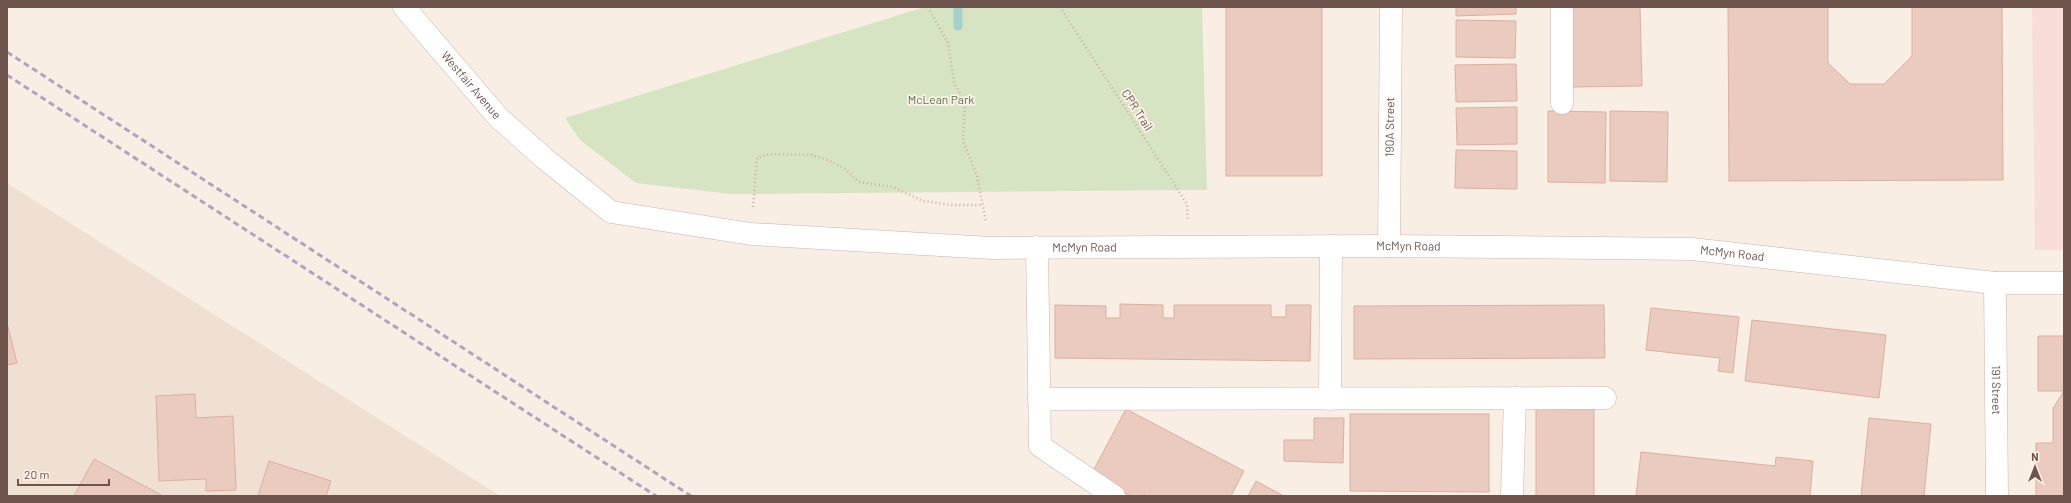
<svg xmlns="http://www.w3.org/2000/svg" width="2071" height="503" viewBox="0 0 2071 503" font-family="Barlow,sans-serif">
<style>
.residential{fill:#f0dfd3}
.commercial{fill:#f8ddd9}
.green{fill:#d6e4c4}
.lines{fill:none;stroke-linecap:round;stroke-linejoin:round}
.stream{stroke:#a3d0d0;stroke-width:9}
.building{fill:#ebcabf;stroke:#dbafa1}
.minor-casing{stroke:#c8b5ac;stroke-width:23}
.path{stroke:#cfada3;stroke-width:2.5;stroke-dasharray:1 3;stroke-linecap:butt}
.minor{stroke:#fff;stroke-width:22}
.rail{stroke:#afa4c0;stroke-width:3;stroke-dasharray:6 4;stroke-linecap:butt}
.labels{text-anchor:middle;stroke-width:3.5;stroke-linejoin:round;paint-order:stroke}
.street-label{font-size:12px;fill:#6e544d;stroke:#fcf2e9}
.park-label{font-size:12px;fill:#5a7246;stroke:#fcf2e9}
</style>
<rect width="100%" height="100%" fill="#f9eee4"/>
<path class="residential" d="M 7,183 L 500,496 L 7,496 Z"/>
<path class="commercial" d="M 2032,7 L 2064,7 L 2064,250 L 2035,250 Z"/>
<path class="green" d="M 925,7 L 1202,7 L 1207,190 L 730,194 L 636,183 L 580,140 L 565,118 Z"/>
<g class="lines">
<path class="stream" d="M 958,26 L 958,7"/>
</g>
<path class="building" d="M 1226,7 L 1322,7 L 1322,176 L 1226,176 Z
M 1456,7 L 1516,7 L 1516,14 L 1456,16 Z
M 1569,7 L 1640,7 L 1642,86 L 1571,87 Z
M 1728,7 L 1828,7 L 1828,63 L 1850,84 L 1884,84 L 1912,56 L 1912,7 L 2002,7 L 2003,180 L 1729,181 Z
M 1456,20 L 1516,21 L 1515,58 L 1456,57 Z
M 1516,64 L 1517,101 L 1456,102 L 1455,65 Z
M 1517,107 L 1517,144 L 1457,145 L 1456,108 Z
M 1548,111 L 1606,112 L 1605,183 L 1548,182 Z
M 1610,111 L 1668,112 L 1667,182 L 1610,181 Z
M 1456,150 L 1517,151 L 1517,189 L 1455,188 Z
M 1120,304 L 1163,305 L 1163,318 L 1174,318 L 1174,305 L 1271,305 L 1271,317 L 1286,317 L 1286,305 L 1311,305 L 1310,361 L 1055,358 L 1055,305 L 1106,306 L 1106,318 L 1120,318 Z
M 1604,305 L 1605,358 L 1354,359 L 1354,306 Z
M 1651,308 L 1739,317 L 1733,373 L 1718,371 L 1720,358 L 1646,350 Z
M 1752,320 L 1886,335 L 1879,398 L 1745,381 Z
M 7,323 L 17,363 L 7,365 Z
M 2038,336 L 2064,336 L 2064,496 L 2036,496 L 2036,443 L 2053,443 L 2053,408 L 2064,391 L 2038,391 Z
M 195,394 L 196,418 L 233,416 L 236,490 L 206,491 L 206,479 L 159,481 L 156,396 Z
M 1536,403 L 1594,403 L 1594,496 L 1536,496 Z
M 1126,409 L 1244,471 L 1231,496 L 1147,496 L 1144,494 L 1143,496 L 1131,496 L 1091,475 Z
M 1350,414 L 1489,414 L 1489,492 L 1350,491 Z
M 1314,418 L 1344,418 L 1343,463 L 1284,461 L 1284,440 L 1314,440 Z
M 1869,418 L 1931,424 L 1924,496 L 1861,496 Z
M 1641,452 L 1775,466 L 1776,457 L 1813,461 L 1810,496 L 1636,496 Z
M 94,459 L 163,496 L 74,496 Z
M 269,461 L 331,481 L 326,496 L 258,496 Z
M 1256,481 L 1284,496 L 1248,496 Z"/>
<g class="lines">
<g class="minor-casing">
<g id="minor">
<path id="s1" d="M 404,7 L 498,117 L 544,158 L 611,212 L 751,234 L 991,248 L 1389,246 L 1692,249 L 1995,283 L 2064,283"/>
<path d="M 1562,7 L 1562,103"/>
<path id="s2" d="M 1389,246 L 1391,7"/>
<path d="M 1037,247 L 1040,446 L 1114,496"/>
<path id="s3" d="M 1995,283 L 1997,496"/>
<path d="M 1039,399 L 1605,398"/>
<path d="M 1330,399 L 1331,246"/>
<path d="M 1512,496 L 1515,398"/>
</g>
</g>
<path class="path" d="M 928,7 L 948,43 L 954,82 L 965,104 L 963,141 L 977,176 L 986,222
M 1060,7 L 1187,204 L 1188,221
M 753,207 L 757,158 L 769,154 L 812,155 L 828,160 L 845,169 L 859,182 L 893,187 L 923,201 L 951,205 L 983,205"/>
<use href="#minor" class="minor"/>
<path class="rail" d="M 7,52 L 691,496
M 7,75 L 656,496"/>
</g>
<g class="labels">
<g class="street-label">
<text dy="4" stroke="none"><textPath href="#s1" startOffset="103">Westfair Avenue</textPath></text>
<text transform="translate(1137 110) rotate(57)" y="4">CPR Trail</text>
<text dy="4" stroke="none"><textPath href="#s2" startOffset="119">190A Street</textPath></text>
<text dy="4" stroke="none"><textPath href="#s1" startOffset="1092">McMyn Road</textPath></text>
<text dy="4" stroke="none"><textPath href="#s1" startOffset="768">McMyn Road</textPath></text>
<text dy="4" stroke="none"><textPath href="#s1" startOffset="1416">McMyn Road</textPath></text>
<text dy="4" stroke="none"><textPath href="#s3" startOffset="107">191 Street</textPath></text>
</g>
<g class="park-label">
<text x="941" y="104">McLean Park</text>
</g>
</g>
<rect width="2071" height="503" fill="none" stroke="#6e544d" stroke-width="16"/>
<g transform="translate(2035 467)" stroke="#fcf2e9" stroke-width="3" paint-order="stroke">
<path d="M0-3L7 15L0 10L-7 15Z" fill="#6e544d"/>
<text y="-6" font-size="11" font-weight="bold" text-anchor="middle" fill="#6e544d">N</text>
</g>
<path d="M18 479v6h91v-6" fill="none" stroke="#6e544d" stroke-width="2"/>
<text x="24" y="479" font-size="12" fill="#6e544d" stroke="#fcf2e9" stroke-width="3" paint-order="stroke">20 m</text>
</svg>
